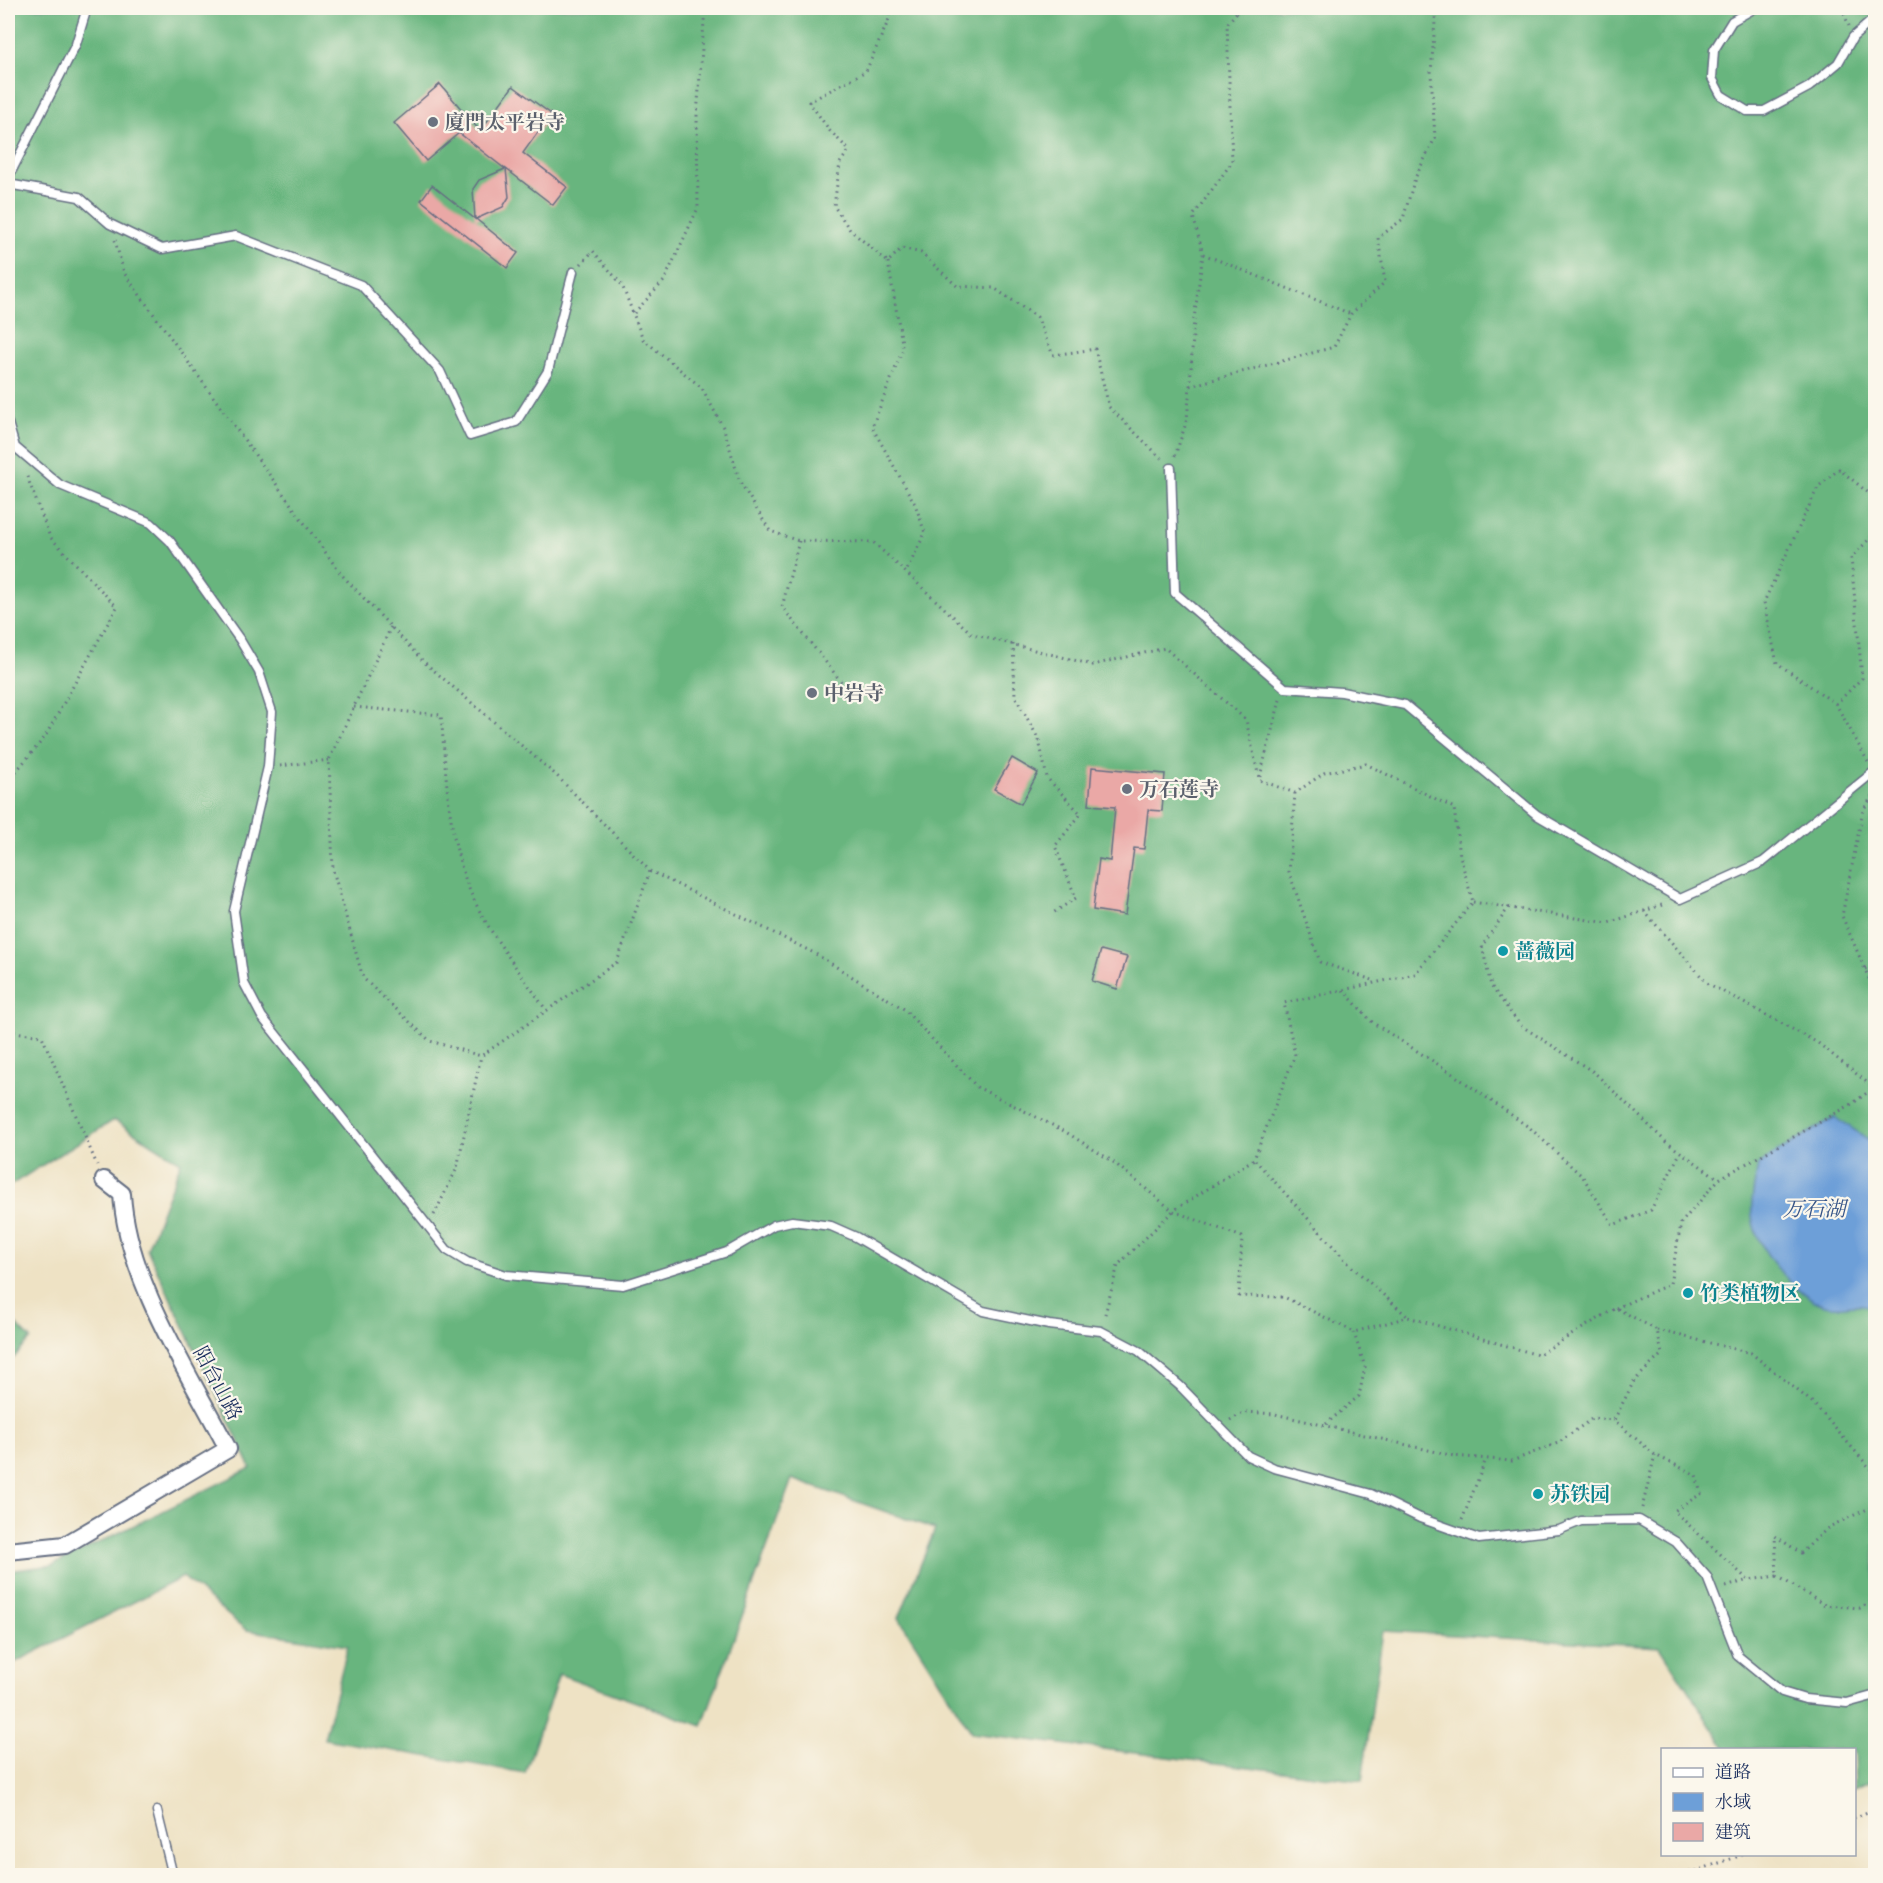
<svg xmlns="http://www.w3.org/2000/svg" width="1883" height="1883" viewBox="0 0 1883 1883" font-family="'Gentium Book Plus','Noto Serif SC',serif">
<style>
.forest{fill:#67b57e;stroke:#41726e;stroke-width:1.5}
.water{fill:#6d9fd8;stroke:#44679b;stroke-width:1.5}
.building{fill:#eaa8a6}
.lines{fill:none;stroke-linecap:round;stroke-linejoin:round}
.service-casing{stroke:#656e82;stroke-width:11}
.minor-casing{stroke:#656e82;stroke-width:20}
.path{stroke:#656e82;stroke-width:3;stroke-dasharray:1.5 4.5;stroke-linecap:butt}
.service{stroke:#fff;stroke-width:8}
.minor{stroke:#fff;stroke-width:16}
.worship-dot{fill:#6b7280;stroke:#fbf7ec;stroke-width:2}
.culture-dot{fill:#0f9aa8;stroke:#fbf7ec;stroke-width:2}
.labels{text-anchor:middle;stroke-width:4.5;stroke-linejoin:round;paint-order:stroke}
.worship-label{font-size:20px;font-weight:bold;fill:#5b616d;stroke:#fbf7ec;text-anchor:start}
.culture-label{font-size:20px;font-weight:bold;fill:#0d838f;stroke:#fbf7ec;text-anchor:start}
.street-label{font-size:20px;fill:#1b2f5e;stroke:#fbf7ec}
.water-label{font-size:21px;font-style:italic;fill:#385689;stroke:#fbf7ec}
</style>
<rect width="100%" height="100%" fill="#fbf7ec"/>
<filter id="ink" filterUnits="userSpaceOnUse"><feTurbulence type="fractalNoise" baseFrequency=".0167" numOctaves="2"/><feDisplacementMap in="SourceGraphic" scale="12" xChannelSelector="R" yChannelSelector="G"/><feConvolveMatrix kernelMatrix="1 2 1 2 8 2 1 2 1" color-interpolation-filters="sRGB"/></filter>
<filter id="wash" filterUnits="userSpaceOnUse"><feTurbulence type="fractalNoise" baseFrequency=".008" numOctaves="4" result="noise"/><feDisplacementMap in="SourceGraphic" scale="24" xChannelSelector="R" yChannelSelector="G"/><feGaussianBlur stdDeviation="1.35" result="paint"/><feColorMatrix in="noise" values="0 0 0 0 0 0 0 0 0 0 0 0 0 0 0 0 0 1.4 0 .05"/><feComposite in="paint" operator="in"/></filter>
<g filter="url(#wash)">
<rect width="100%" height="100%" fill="#eee2c4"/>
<path class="forest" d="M 8,8 L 1875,8 L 1875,1144 L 1834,1117 L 1826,1305 L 1863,1303 L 1875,1308 L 1875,1779 L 1855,1788 L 1854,1750 L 1726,1749 L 1660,1647 L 1383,1631 L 1362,1781 L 972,1733 L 899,1618 L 935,1529 L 792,1479 L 702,1726 L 559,1674 L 525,1773 L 324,1739 L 348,1646 L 246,1630 L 183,1577 L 8,1666 L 8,1571 L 53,1565 L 251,1468 L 147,1249 L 181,1162 L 114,1120 L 8,1187 Z
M 8,1317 L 31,1339 L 8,1364 Z"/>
<path class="water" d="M 1835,1117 L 1875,1144 L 1875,1308 C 1855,1300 1841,1310 1825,1305 C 1795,1296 1754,1247 1752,1215 C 1750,1199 1756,1180 1758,1164 Z"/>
<g id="blocks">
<path class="building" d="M 440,84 L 480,131 L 513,86 L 551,114 L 523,153 L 567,187 L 553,205 L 506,169 L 509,197 L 503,207 L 476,219 L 518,253 L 507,268 L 421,200 L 432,185 L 475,219 L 473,189 L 479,180 L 505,169 L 459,133 L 426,161 L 394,123 Z
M 1012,758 L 1038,773 L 1021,804 L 994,789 Z
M 1092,767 L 1165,774 L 1162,811 L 1148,810 L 1144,849 L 1134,848 L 1125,915 L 1093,910 L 1099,859 L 1110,861 L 1115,807 L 1089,805 Z
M 1101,950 L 1127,957 L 1117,989 L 1092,981 Z"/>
</g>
</g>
<g filter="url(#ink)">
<use href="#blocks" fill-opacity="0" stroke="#656e82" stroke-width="1.5"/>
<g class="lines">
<g class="service-casing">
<path id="service" d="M 1755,8 L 1732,21 L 1714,50 L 1712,78 L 1721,95 L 1747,111 L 1764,111 L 1809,87 L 1838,63 L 1853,37 L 1876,17
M 8,178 L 76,44 L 87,8
M 8,184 L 79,197 L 110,224 L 162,249 L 236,236 L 361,285 L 440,371 L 470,436 L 516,422 L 548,371 L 573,272
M 8,423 L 15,447 L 60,485 L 151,523 L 170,541 L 240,640 L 259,672 L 272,712 L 268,767 L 234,911 L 244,983 L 262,1017 L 447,1250 L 467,1262 L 506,1275 L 623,1285 L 727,1252 L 774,1225 L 792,1221 L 831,1226 L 856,1237 L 983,1311 L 1049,1325 L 1101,1331 L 1139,1351 L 1180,1386 L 1248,1456 L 1274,1468 L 1371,1494 L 1420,1518 L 1479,1539 L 1559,1530 L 1581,1521 L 1639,1520 L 1676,1542 L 1707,1577 L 1738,1656 L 1782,1692 L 1805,1699 L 1847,1703 L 1876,1695
M 1171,468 L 1175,593 L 1285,688 L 1342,692 L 1405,705 L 1537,815 L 1680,899 L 1763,862 L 1876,770
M 157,1811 L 173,1876"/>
</g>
<g class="minor-casing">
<path id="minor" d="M 8,1551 L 65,1545 L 228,1449 C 189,1373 127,1280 122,1194 L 104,1180"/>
</g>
<path class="path" d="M 889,8 L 890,17 L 866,71 L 809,102 L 830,131 L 849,150 L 840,163 L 834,206 L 850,230 L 888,262 L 902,248 L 921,253 L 957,286 L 994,288 L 1037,317 L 1053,355 L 1095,349 L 1109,407 L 1163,460
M 1842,8 L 1849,26
M 115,240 L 124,273 L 341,574 L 424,662 L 557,776 L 650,871 L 814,953 L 904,1009 L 977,1087 L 1064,1131 L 1112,1161 L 1173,1211 L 1118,1265 L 1104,1318
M 1203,254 L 1351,314
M 888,262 L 903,349 L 872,427 L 915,504 L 925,533 L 906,572
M 581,264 L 593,251 L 622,285 L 643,339 L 702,388 L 724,429 L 740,482 L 770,531 L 799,541 L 873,542 L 972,634 L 1093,665 L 1165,648 L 1246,720 L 1259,778
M 634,313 L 664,281 L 698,208 L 697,116 L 705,8
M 1190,386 L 1194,319 L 1203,254 L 1193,216 L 1232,162 L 1227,24 L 1240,8
M 1175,456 L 1187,420 L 1190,386 L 1334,347 L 1351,314 L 1385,282 L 1378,238 L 1403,219 L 1415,178 L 1435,138 L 1431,73 L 1436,8
M 799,541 L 782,607 L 847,689
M 391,627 L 329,760 L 333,870 L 363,978 L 430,1041 L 481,1056 L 617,962 L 650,871
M 1013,644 L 1015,696 L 1039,740 L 1047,778 L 1081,814 L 1055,846 L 1076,898 L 1053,913
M 1280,700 L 1259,780 L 1295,793 L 1324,773 L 1366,764 L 1454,808 L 1460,856 L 1473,902 L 1415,974 L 1284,1003 L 1295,1055 L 1254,1159 L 1173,1211 L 1242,1237 L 1239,1296 L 1284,1297 L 1354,1332 L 1408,1317 L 1538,1355 L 1616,1308 L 1657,1330 L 1662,1354 L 1634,1381 L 1614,1420 L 1655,1455 L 1696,1475 L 1701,1494 L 1674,1511 L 1748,1580 L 1777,1576 L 1775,1536 L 1801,1553 L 1829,1527 L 1876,1505
M 1836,704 L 1777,663 L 1764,602 L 1818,487 L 1839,469 L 1876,499
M 354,707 L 441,715 C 446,769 447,826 465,878 C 480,923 519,970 546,1010
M 1868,762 L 1836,704 L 1862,678 L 1851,558 L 1876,532
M 280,766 L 329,760
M 8,781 L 45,737 L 117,607 L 50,537 L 26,474
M 1876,791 L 1863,810 L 1842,916 L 1876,995
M 1295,793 L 1289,872 L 1320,962 L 1375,981
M 1473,902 L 1608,923 L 1665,904
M 1509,907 L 1482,946 L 1491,986 L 1520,1025 L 1595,1073 L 1666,1142 L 1719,1179
M 1644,911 L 1707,983 L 1818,1043 L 1874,1088
M 1865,969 L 1876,965
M 1343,990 L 1373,1023 L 1450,1072 L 1530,1128 L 1583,1177 L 1613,1225 L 1651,1210 L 1680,1153
M 8,1031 L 42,1036 L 97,1165
M 1255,1160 L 1349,1264 L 1408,1317
M 434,1215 L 457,1168 L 481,1056
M 1616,1308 L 1670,1284 L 1681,1223 L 1719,1179 L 1852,1104 L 1876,1086
M 1657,1330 L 1751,1353 L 1813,1403 L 1876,1475
M 1230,1420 L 1245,1412 L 1275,1414 L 1454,1456 L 1512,1461 L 1558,1443 L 1593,1418 L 1614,1420
M 1326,1424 L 1359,1396 L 1365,1367 L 1354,1333
M 1642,1508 L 1655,1455
M 1462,1520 L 1486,1459
M 1777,1576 L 1825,1605 L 1860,1608 L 1876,1598
M 1726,1587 L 1748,1580
M 1854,1818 L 1876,1808
M 1654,1876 L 1696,1871 L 1745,1854"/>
<use href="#service" class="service"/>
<use href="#minor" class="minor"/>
</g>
</g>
<g class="worship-dot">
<circle cx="433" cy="122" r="6"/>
<circle cx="812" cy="693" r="6"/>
<circle cx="1127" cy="789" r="6"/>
</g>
<g class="culture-dot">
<circle cx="1503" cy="951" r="6"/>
<circle cx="1688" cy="1293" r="6"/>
<circle cx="1538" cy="1494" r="6"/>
</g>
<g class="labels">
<g class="worship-label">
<text x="445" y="129">廈門太平岩寺</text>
<text x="824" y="700">中岩寺</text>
<text x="1139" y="796">万石莲寺</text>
</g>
<g class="culture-label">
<text x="1515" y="958">蔷薇园</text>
<text x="1700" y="1300">竹类植物区</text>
<text x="1550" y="1501">苏铁园</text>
</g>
<g class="street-label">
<text transform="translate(218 1383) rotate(62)" y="7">阳台山路</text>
</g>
<g class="water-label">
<text x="1814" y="1216">万石湖</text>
</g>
</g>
<rect width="1883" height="1883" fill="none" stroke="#fbf7ec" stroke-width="30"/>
<rect x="1661" y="1748" width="195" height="108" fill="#fbf7ec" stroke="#a1a7b3" stroke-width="1.5"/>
<rect x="1673" y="1768" width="30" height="9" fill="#ffffff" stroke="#a1a7b3" stroke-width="1.5"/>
<text x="1715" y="1778" font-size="18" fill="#1b2f5e">道路</text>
<rect x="1673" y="1793" width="30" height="18" fill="#6d9fd8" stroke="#a1a7b3" stroke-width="1.5"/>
<text x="1715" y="1808" font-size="18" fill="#1b2f5e">水域</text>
<rect x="1673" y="1823" width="30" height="18" fill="#eaa8a6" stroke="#a1a7b3" stroke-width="1.5"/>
<text x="1715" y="1838" font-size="18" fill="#1b2f5e">建筑</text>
</svg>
